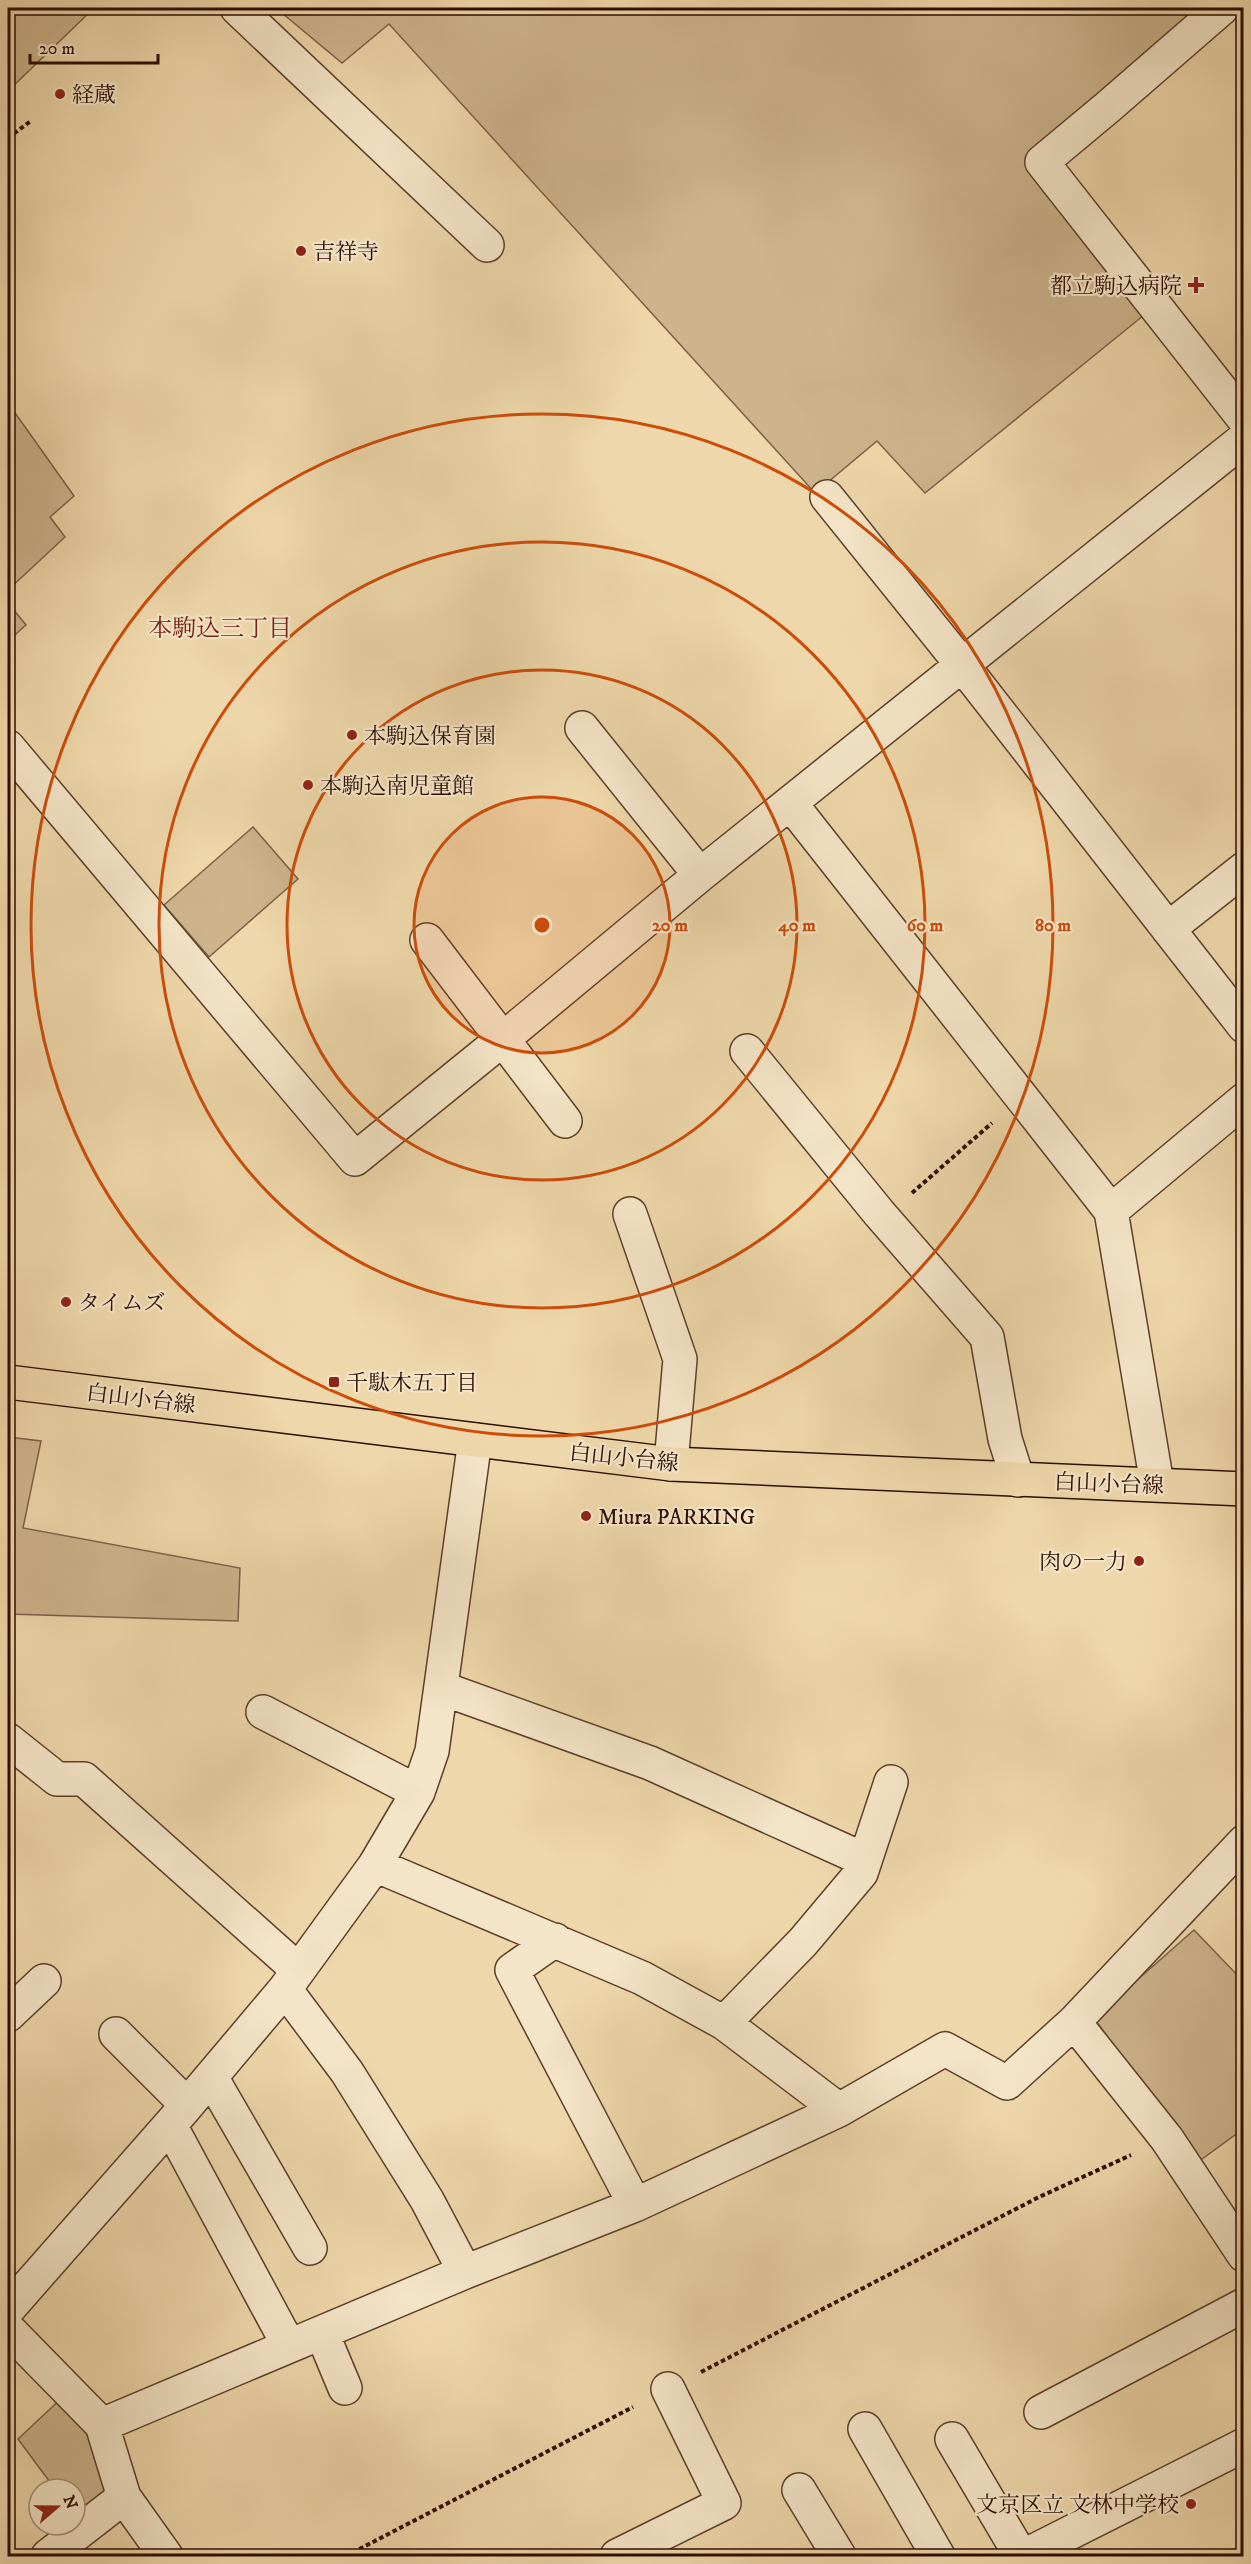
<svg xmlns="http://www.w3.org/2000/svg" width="1251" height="2564" viewBox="0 0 1251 2564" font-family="'IM FELL DW Pica','Noto Serif JP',serif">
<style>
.green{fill:#cdb48d;stroke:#7c6046;stroke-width:1.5}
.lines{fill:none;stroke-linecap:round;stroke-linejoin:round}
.minor-casing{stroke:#5c3f2a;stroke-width:36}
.major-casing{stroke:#2b0c00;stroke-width:36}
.path{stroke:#2b0c00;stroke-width:4;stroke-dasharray:4.5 3;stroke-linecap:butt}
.minor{stroke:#f4e5c8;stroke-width:33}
.major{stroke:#eed7aa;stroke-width:33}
.ring{fill:none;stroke:#cc4d0a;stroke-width:3}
.poi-dot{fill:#8f2418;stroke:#f4e5c8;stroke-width:2}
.labels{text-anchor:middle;stroke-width:4.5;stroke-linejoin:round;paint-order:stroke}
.poi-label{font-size:22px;fill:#2b0c00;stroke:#f4e5c8;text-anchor:start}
.street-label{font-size:22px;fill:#2b0c00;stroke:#f4e5c8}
.neighbourhood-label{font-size:24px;fill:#7a1f14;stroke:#f4e5c8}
.centre{fill:#cc4d0a;stroke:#f4e5c8;stroke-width:3}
.ring-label{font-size:18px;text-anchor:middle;font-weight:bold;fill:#cc4d0a;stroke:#f4e5c8;stroke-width:4.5;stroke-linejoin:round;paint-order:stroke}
</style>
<rect width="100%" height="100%" fill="#eed7aa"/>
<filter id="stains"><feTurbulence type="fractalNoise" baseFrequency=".00333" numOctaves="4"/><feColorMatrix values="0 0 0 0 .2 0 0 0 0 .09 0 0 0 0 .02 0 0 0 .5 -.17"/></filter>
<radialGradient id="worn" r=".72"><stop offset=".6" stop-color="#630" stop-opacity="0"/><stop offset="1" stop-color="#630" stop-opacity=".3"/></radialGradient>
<path class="green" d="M 8,8 L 94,8 L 8,91 Z
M 276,8 L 1190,8 L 1201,20 L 1029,160 L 1149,311 L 925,493 L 877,441 L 815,493 L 389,24 L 342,63 Z
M 8,403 L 74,496 L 50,517 L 65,537 L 8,590 Z
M 8,603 L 26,625 L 8,641 Z
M 253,827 L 298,879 L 209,957 L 164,905 Z
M 8,1437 L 41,1441 L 23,1528 L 240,1568 L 238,1621 L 8,1614 Z
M 1194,1930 L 1243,1981 L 1243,2129 L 1198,2162 L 1094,2018 Z
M 66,2394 L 98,2427 L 121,2495 L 75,2516 L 75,2489 L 55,2489 L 18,2439 Z"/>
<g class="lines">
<g class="minor-casing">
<path id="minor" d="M 237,8 L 487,245
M 1222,8 L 1108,107 L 1042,162 L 1244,419
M 827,497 L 963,666 L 1244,1026
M 582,728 L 700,875
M 8,747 L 355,1159 L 503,1039 L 700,875 L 1244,439
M 791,804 L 1111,1211 L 1157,1484
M 1168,929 L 1244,869
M 427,940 L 565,1121
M 747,1051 L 879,1213 L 987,1337 L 1005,1439 L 1018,1480
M 1111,1211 L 1244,1100
M 630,1214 L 680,1359 L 671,1464
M 441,1688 L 650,1763 L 865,1860
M 263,1712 L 418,1792
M 8,1740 L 57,1779 L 84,1779 L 298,1970
M 375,1865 L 642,1978 L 724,2023 L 839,2110
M 555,1940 L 512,1970 L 635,2205
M 285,1989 L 347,2072 L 427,2200 L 465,2272
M 8,2015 L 44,1981
M 1074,2022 L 1167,2139 L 1244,2255
M 724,2023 L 803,1942 L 861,1873 L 891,1782
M 116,2034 L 187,2105
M 211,2077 L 310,2248
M 170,2125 L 289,2346
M 8,2309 L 183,2110 L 285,1989 L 375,1865 L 418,1792 L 432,1751 L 475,1440
M 8,2329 L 102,2425 L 124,2497 L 166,2556
M 322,2333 L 345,2388
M 1041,2412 L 1244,2305
M 102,2425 L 465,2272 L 635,2205 L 839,2110 L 945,2049 L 1007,2083 L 1074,2022 L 1244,1842
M 865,2429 L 938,2556
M 952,2439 L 1021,2556
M 799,2490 L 839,2556
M 48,2556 L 124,2497
M 617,2556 L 724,2503 L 668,2389
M 1024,2556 L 1244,2445"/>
</g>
<g class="major-casing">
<path id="major" d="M 8,1382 L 671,1464 L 1244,1489"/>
</g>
<path class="path" d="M 8,138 L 32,120
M 912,1193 L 992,1123
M 701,2372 L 1039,2197 L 1131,2155
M 346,2556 L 633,2407"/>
<use href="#minor" class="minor"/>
<use href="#major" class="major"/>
</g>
<circle cx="542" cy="925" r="128" fill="#cc4d0a" fill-opacity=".12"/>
<g class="ring">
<circle cx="542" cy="925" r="128"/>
<circle cx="542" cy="925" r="255"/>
<circle cx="542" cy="925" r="383"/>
<circle cx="542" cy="925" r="511"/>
</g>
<g class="poi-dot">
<circle cx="60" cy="94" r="6"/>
<circle cx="301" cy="251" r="6"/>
<path d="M1193 276h6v6h6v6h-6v6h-6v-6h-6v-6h6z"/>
<circle cx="352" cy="735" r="6"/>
<circle cx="308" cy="785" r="6"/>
<circle cx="66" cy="1302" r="6"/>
<rect x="328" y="1376" width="12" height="12" rx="3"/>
<circle cx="586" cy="1516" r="6"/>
<circle cx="1139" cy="1561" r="6"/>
<circle cx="1191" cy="2504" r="6"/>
</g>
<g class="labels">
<g class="poi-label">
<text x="72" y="102">経蔵</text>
<text x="313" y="259">吉祥寺</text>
<text x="1182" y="293" text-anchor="end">都立駒込病院</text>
<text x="364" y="743">本駒込保育園</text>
<text x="320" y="793">本駒込南児童館</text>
<text x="78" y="1310">タイムズ</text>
<text x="346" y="1390">千駄木五丁目</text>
<text x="598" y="1524">Miura PARKING</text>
<text x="1127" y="1569" text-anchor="end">肉の一力</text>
<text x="1179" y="2512" text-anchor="end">文京区立 文林中学校</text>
</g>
<g class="street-label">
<text transform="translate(141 1398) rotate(7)" y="8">白山小台線</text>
<text transform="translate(624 1457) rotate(6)" y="8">白山小台線</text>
<text transform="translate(1109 1483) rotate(2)" y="8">白山小台線</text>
</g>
<g class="neighbourhood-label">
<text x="220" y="636">本駒込三丁目</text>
</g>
</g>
<circle cx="542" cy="925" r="9" class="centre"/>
<g class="ring-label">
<text x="670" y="931">20 m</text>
<text x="797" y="931">40 m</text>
<text x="925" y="931">60 m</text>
<text x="1053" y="931">80 m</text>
</g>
<rect width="1251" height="2564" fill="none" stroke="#eed7aa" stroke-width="30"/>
<rect x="9" y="9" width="1233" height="2546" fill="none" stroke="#2b0c00" stroke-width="3"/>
<rect x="15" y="15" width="1221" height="2534" fill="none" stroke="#2b0c00" stroke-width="1.5"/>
<g transform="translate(57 2507) rotate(70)"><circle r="28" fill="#f4e5c8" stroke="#a48e78" stroke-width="1.5"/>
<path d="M0-4.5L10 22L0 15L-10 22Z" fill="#8f2418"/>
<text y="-9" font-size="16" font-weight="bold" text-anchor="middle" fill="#2b0c00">N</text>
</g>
<path d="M30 54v9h128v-9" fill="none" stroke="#2b0c00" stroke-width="3"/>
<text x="39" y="54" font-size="18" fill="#2b0c00" stroke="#f4e5c8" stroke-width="4.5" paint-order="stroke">20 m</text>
<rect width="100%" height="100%" filter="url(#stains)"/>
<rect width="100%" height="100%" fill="url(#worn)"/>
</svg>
